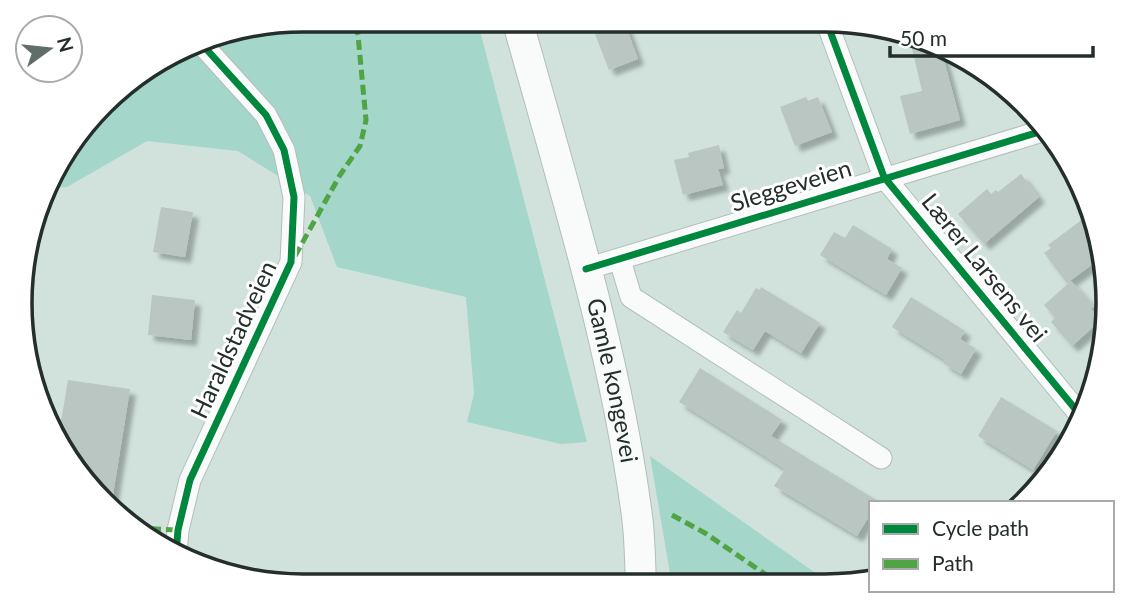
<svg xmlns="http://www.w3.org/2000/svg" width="1128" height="606" viewBox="0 0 1128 606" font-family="Lato,sans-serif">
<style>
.green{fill:#a4d6c9}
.building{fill:#b9c6c2;filter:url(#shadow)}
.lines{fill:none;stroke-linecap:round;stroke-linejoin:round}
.street-casing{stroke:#b2bebb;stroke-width:23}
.secondary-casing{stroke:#b2bebb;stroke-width:32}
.street{stroke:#f8fbfa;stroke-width:21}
.secondary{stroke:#f8fbfa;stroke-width:30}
.quiet{stroke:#50a443;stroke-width:5;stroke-dasharray:10 5;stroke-linecap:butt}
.cycleway-casing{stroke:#fff;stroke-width:11}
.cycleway{stroke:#00873e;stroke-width:7}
.labels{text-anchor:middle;stroke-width:6;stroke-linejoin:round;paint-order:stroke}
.street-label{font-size:24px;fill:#242e2b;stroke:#fff}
.rim{fill:none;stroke:#242e2b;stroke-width:3.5}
</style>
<defs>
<filter id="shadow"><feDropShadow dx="6" dy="6" stdDeviation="2" flood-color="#0004"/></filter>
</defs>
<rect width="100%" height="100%" fill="#d1e2dd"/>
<path class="green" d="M 303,19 L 477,19 L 587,442 L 561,444 L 467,422 L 474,394 L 466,297 L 337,267 L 310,196 L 238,151 L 147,141 L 67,187 L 48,188 L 67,146 L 130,78 L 211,34 Z
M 650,456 L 831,584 L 672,585 Z"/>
<path class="building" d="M 625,24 L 638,59 L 609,70 L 595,34 Z
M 910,40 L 941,49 L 960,120 L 910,134 L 900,96 L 922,91 Z
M 806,97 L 808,101 L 818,97 L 832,132 L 795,146 L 780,107 Z
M 719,145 L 724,168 L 718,169 L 723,185 L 683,195 L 674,160 L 689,157 L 688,153 Z
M 1021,174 L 1039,197 L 984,244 L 958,214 L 987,189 L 991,194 L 996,190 L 998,192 Z
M 161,207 L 193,212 L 185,257 L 153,252 Z
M 1091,213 L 1099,229 L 1101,258 L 1067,283 L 1044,253 L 1051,248 L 1048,245 Z
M 853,225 L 892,249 L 887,259 L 902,268 L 886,295 L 820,255 L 834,232 L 845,238 Z
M 1071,281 L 1094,306 L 1091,309 L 1101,320 L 1072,346 L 1051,322 L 1055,318 L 1044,305 Z
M 761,287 L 820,323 L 801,353 L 765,331 L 753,350 L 723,332 L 737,310 L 741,313 L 756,288 L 760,290 Z
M 152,295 L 195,300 L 191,340 L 148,335 Z
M 911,297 L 965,331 L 960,339 L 976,349 L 961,374 L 943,363 L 945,360 L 892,327 Z
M 700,368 L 782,420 L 771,436 L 878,501 L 871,503 L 871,513 L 857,536 L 774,486 L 785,469 L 679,402 Z
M 68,380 L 130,389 L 111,507 L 90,490 L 58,439 Z
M 1001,397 L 1057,431 L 1033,470 L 978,436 Z"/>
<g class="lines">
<g class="street-casing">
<path id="street" d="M 826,20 L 884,177 L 1081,416
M 620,260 L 631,297 L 881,458
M 586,269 L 1049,129
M 176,553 L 178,530 L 190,480 L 291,262 L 294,197 L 284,150 L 266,115 L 199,41"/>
</g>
<g class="secondary-casing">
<g id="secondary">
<path id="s1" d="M 517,19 C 562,182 615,348 637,516 C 640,539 640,562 641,585"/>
</g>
</g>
<use href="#street" class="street"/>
<use href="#secondary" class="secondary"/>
<path class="quiet" d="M 295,256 L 340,175 L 360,146 L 366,120 L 358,35 L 354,19
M 672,515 L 705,533 L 781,585
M 136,528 L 178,530"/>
<g class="cycleway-casing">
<path id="cycleway" d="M 826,20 L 884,177 L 1081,416
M 586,269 L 1049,129
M 176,553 L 178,530 L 190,480 L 291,262 L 294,197 L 284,150 L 266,115 L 199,41"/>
</g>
<use href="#cycleway" class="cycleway"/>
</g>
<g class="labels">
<g class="street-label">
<text transform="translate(791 186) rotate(-17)" y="8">Sleggeveien</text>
<text transform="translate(984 268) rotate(51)" y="8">Lærer Larsens vei</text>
<text transform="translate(234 340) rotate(-65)" y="8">Haraldstadveien</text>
<text dy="8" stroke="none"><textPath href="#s1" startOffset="374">Gamle kongevei</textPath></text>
</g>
</g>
<path d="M0 0H1128V606H0ZM303 32H825A271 271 0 0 1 1096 303V303A271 271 0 0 1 825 574H303A271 271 0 0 1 32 303V303A271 271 0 0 1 303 32Z" fill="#fff" fill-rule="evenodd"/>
<path class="rim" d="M303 32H825A271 271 0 0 1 1096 303V303A271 271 0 0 1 825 574H303A271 271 0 0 1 32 303V303A271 271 0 0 1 303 32Z"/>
<rect x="869" y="501" width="245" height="91" fill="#ffffff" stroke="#a7abaa" stroke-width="2"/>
<rect x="883" y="524" width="35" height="10" fill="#00873e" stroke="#a7abaa" stroke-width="2"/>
<text x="932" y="536" font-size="21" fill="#242e2b">Cycle path</text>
<rect x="883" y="559" width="35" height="10" fill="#50a443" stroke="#a7abaa" stroke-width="2"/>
<text x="932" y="571" font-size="21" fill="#242e2b">Path</text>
<g transform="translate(49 49) rotate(75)"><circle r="33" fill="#ffffff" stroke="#a7abaa" stroke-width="2"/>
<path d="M0-5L12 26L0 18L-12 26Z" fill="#616d69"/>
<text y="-10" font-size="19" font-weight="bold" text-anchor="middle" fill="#242e2b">N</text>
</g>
<path d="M890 46v10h203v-10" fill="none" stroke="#242e2b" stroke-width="3.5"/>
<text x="900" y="46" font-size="21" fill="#242e2b" stroke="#ffffff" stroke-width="5" paint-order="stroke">50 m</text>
</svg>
